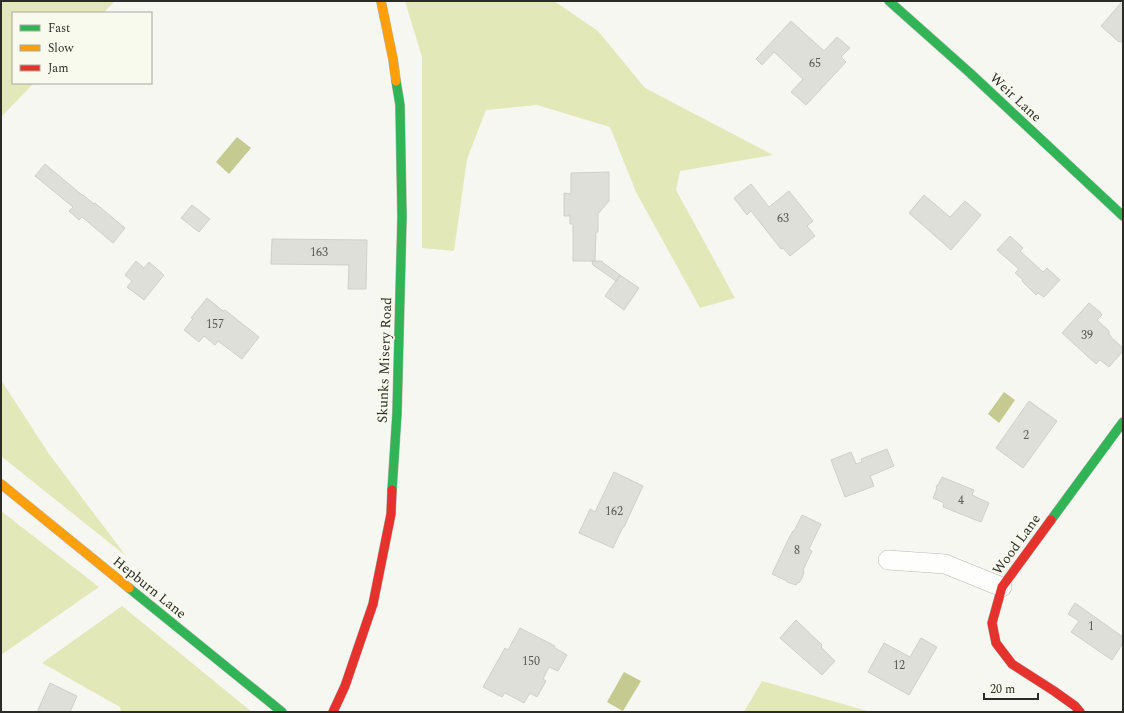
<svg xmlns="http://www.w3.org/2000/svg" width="1124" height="713" viewBox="0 0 1124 713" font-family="Spectral,serif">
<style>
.green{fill:#e2e8b8}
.water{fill:#c4ca90}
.building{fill:#dedfd9;stroke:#cfd0cb}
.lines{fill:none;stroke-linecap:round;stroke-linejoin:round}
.street-casing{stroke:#b8b9b4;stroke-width:20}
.fast-casing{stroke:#b8b9b4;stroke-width:10}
.slow-casing{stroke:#b8b9b4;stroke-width:10}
.jam-casing{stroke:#b8b9b4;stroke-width:10}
.street{stroke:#fefefd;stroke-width:19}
.fast{stroke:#30b455;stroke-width:9}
.slow{stroke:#ff9f0a;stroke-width:9}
.jam{stroke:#e5322d;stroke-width:9}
.labels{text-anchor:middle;stroke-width:3.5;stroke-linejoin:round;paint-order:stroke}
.number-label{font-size:12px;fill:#595a54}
.street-label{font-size:14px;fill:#2b2c27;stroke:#f8faed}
</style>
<rect width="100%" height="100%" fill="#f6f7f0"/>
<path class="green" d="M 1,1 L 115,1 L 103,13 L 13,13 L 13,83 L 34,83 L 1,117 Z
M 405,1 L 554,1 L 598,31 L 645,88 L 773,155 L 680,171 L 676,190 L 735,298 L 700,308 L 636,192 L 610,127 L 537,105 L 486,110 L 467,159 L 454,251 L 422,248 L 422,57 Z
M 1,380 L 49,454 L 126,556 L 1,456 Z
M 1,511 L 99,587 L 1,655 Z
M 122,606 L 252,712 L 121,712 L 120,707 L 42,663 Z
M 762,681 L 871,712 L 744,712 Z"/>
<path class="water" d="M 237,137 L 251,148 L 229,174 L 216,162 Z
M 1004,392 L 1015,400 L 999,423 L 988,414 Z
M 624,672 L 641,681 L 623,711 L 607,702 Z"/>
<path class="building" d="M 1121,3 L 1123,5 L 1123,44 L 1120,41 L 1119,42 L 1101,26 Z
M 791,21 L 824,51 L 837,37 L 850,48 L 841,57 L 846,62 L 806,105 L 791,92 L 803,79 L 774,52 L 762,65 L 756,59 Z
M 45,164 L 82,195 L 83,195 L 94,204 L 95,203 L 125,228 L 113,243 L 82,217 L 79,220 L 69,211 L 73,207 L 35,176 Z
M 609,172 L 609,201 L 598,214 L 598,232 L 596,232 L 595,261 L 573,261 L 573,224 L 570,224 L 570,216 L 564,216 L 564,193 L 571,194 L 571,173 Z
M 751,184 L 769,207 L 789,191 L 813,221 L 807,226 L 815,236 L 790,256 L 783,248 L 781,249 L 751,211 L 747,215 L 734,198 Z
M 924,195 L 950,217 L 965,201 L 981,215 L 951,250 L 909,213 Z
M 192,205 L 210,219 L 199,232 L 181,218 Z
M 1010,236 L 1023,248 L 1020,251 L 1043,272 L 1047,268 L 1060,280 L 1044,297 L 1038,293 L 1036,295 L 1022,281 L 1023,280 L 1015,273 L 1019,269 L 997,250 Z
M 272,239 L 367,240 L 366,289 L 348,289 L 349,265 L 271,264 Z
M 136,261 L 144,268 L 149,262 L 164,275 L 144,300 L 127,287 L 132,281 L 125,275 Z
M 592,261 L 602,261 L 602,262 L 620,275 L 616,281 L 593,265 Z
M 620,275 L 639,288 L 624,310 L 605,296 Z
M 207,298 L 223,311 L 225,310 L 259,337 L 242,359 L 218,341 L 215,345 L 204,336 L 199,342 L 184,330 L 193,319 L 191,318 Z
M 1089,303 L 1100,312 L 1102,315 L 1097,320 L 1109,331 L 1109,334 L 1111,337 L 1123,348 L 1123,351 L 1109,367 L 1100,360 L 1096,364 L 1062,333 Z
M 1029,401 L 1057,421 L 1023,468 L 996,448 Z
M 887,449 L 894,466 L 870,476 L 874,486 L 845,497 L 831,460 L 851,452 L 856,464 L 862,462 L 861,459 Z
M 614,472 L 643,486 L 624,527 L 623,527 L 613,548 L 579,533 L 590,509 L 595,512 Z
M 942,477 L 974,490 L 972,495 L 989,503 L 981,522 L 943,507 L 944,503 L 933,498 L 937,488 L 936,487 L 937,485 L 938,485 Z
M 802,515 L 821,524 L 809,549 L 812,551 L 803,570 L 804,570 L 803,572 L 804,572 L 802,578 L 799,583 L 798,582 L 796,585 L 787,582 L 787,581 L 772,574 L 788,540 L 793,531 L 794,531 Z
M 1075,603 L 1123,637 L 1123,643 L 1112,660 L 1071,632 L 1079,621 L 1068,614 Z
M 796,620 L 822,645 L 821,647 L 835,661 L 822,675 L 780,638 Z
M 520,628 L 555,646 L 555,648 L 567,655 L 558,671 L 549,667 L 543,679 L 546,681 L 537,697 L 530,693 L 524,703 L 505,693 L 502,697 L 483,687 L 505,648 L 508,650 Z
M 921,638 L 937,647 L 909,695 L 868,672 L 884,643 L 910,657 Z
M 50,683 L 77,696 L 70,712 L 37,712 Z"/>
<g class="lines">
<g class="street-casing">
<path id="street" d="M 888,560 L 945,564 L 1002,587"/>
</g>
<g class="fast-casing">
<path id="fast" d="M 889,1 L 970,73 L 1123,216
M 392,490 L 397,413 L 402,217 L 400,105 L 396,81
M 1051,520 L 1123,422
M 129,588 L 282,712"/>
</g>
<g class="slow-casing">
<path id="slow" d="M 381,1 L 393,59 L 396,81
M 1,484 L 129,588"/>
</g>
<g class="jam-casing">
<path id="jam" d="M 1051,520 L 1002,587 L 992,623 L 996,643 L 1012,664 L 1054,691 L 1075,706 L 1080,712
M 333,712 L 345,686 L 373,604 L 391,514 L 392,490"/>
</g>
<use href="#street" class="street"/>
<use href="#fast" class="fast"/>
<use href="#slow" class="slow"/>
<use href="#jam" class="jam"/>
</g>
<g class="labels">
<g class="number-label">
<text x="815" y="67">65</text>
<text x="783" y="222">63</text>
<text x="319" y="256">163</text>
<text x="215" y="328">157</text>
<text x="1087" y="339">39</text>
<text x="1026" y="439">2</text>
<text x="961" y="504">4</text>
<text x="614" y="515">162</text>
<text x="797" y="554">8</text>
<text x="1091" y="630">1</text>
<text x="531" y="665">150</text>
<text x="899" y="669">12</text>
</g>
<g class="street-label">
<text transform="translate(1016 97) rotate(43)" y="5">Weir Lane</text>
<text transform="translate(384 360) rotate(-88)" y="5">Skunks Misery Road</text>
<text transform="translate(1016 544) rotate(-54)" y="5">Wood Lane</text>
<text transform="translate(150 587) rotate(39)" y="5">Hepburn Lane</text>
</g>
</g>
<rect width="1124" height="713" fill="none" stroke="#2b2c27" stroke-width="4"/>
<rect x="12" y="12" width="140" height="72" fill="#f8faed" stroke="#a6a89e"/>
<rect x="20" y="25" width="20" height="6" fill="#30b455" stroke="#a6a89e"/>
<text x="48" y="32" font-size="12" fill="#2b2c27">Fast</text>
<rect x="20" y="45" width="20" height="6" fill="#ff9f0a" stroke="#a6a89e"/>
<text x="48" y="52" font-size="12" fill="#2b2c27">Slow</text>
<rect x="20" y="65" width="20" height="6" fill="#e5322d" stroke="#a6a89e"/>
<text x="48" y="72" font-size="12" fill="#2b2c27">Jam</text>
<path d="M984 693v6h54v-6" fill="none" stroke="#2b2c27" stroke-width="2"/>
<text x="990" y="693" font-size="12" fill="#2b2c27" stroke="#f8faed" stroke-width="3" paint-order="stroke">20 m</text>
</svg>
